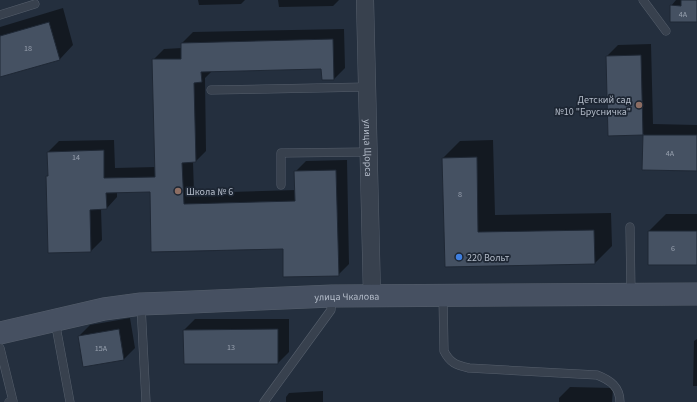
<svg xmlns="http://www.w3.org/2000/svg" width="697" height="402" viewBox="0 0 697 402" font-family="'Source Sans 3',sans-serif">
<style>
.shadow{fill:#0007}
.building{fill:#455162;stroke:#1f2835}
.lines{fill:none;stroke-linecap:round;stroke-linejoin:round}
.lane-casing{stroke:#565f6c;stroke-width:9}
.street-casing{stroke:#565f6c;stroke-width:18}
.secondary-casing{stroke:#565f6c;stroke-width:23}
.lane{stroke:#38414e;stroke-width:8}
.street{stroke:#38414e;stroke-width:17}
.secondary{stroke:#465061;stroke-width:22}
.education-dot{fill:#8d6e63;stroke:#1d2633;stroke-width:1.5}
.shop-dot{fill:#3f7fe0;stroke:#1d2633;stroke-width:1.5}
.labels{text-anchor:middle;stroke-width:3.5;stroke-linejoin:round;paint-order:stroke}
.number-label{font-size:8px;fill:#98a1af}
.poi-label{font-size:10px;fill:#b4bcc9;stroke:#1d2633;text-anchor:start}
.street-label{font-size:10px;fill:#b4bcc9;stroke:#1d2633}
</style>
<rect width="100%" height="100%" fill="#242f3e"/>
<path class="shadow" d="M 198,0 L 245,0 L 241,4 L 199,5 Z
M 278,0 L 339,0 L 333,6 L 279,7 Z
M 676,0 L 697,0 L 697,21 L 671,6 Z
M 63,8 L 73,45 L 60,59 L 0,76 L 0,27 Z
M 344,29 L 345,68 L 334,79 L 322,68 L 212,71 L 205,78 L 206,151 L 195,162 L 193,162 L 194,193 L 296,190 L 295,172 L 306,161 L 347,160 L 349,264 L 338,275 L 284,248 L 151,191 L 117,192 L 117,197 L 107,208 L 101,209 L 102,240 L 91,251 L 49,252 L 47,177 L 49,175 L 48,152 L 59,141 L 114,140 L 115,168 L 156,167 L 153,60 L 164,49 L 182,48 L 182,43 L 193,32 Z
M 651,44 L 653,124 L 697,125 L 697,170 L 643,170 L 644,134 L 609,135 L 607,56 L 618,45 Z
M 493,140 L 495,215 L 611,213 L 612,246 L 595,263 L 446,266 L 443,158 L 460,141 Z
M 666,214 L 697,214 L 697,264 L 649,231 Z
M 130,318 L 135,348 L 124,359 L 84,366 L 79,336 L 90,325 Z
M 195,319 L 289,319 L 289,352 L 278,363 L 184,330 Z
M 697,339 L 697,386 L 693,386 L 694,341 Z
M 570,387 L 613,388 L 612,402 L 559,402 L 559,398 Z
M 323,391 L 323,402 L 286,402 L 286,397 L 289,393 Z"/>
<path class="building" d="M 681,0 L 697,0 L 697,22 L 670,22 L 670,5 L 681,6 Z
M 49,22 L 60,60 L 0,77 L 0,36 Z
M 333,39 L 334,80 L 322,80 L 321,69 L 201,72 L 202,82 L 194,83 L 196,162 L 182,163 L 184,204 L 295,201 L 294,171 L 336,170 L 339,276 L 283,277 L 283,249 L 151,252 L 150,192 L 106,193 L 107,209 L 90,210 L 91,252 L 48,253 L 46,176 L 48,176 L 47,152 L 104,150 L 104,178 L 155,177 L 152,59 L 181,59 L 181,43 Z
M 641,55 L 643,135 L 608,136 L 606,56 Z
M 643,135 L 697,135 L 697,171 L 642,170 Z
M 477,157 L 478,232 L 594,230 L 595,264 L 445,267 L 442,158 Z
M 648,231 L 697,231 L 697,265 L 648,265 Z
M 119,329 L 124,360 L 83,367 L 78,336 Z
M 278,329 L 278,364 L 184,364 L 183,330 Z"/>
<g class="lines">
<g class="lane-casing">
<path id="lane" d="M 643,0 L 666,31
M 0,15 L 35,4
M 211,90 L 367,87
M 281,185 L 281,153 L 369,152
M 630,227 L 631,294
M 443,296 L 444,351 C 450,363 456,365 469,368 L 597,375 C 610,380 620,387 620,402
M 141,305 L 146,402
M 55,321 L 70,402
M 0,348 L 13,401 L 9,402
M 264,402 L 331,310 L 332,297"/>
</g>
<g class="street-casing">
<g id="street">
<path id="s1" d="M 365,0 L 372,296"/>
</g>
</g>
<g class="secondary-casing">
<g id="secondary">
<path id="s2" d="M 0,333 L 104,309 L 141,304 L 169,303 L 332,296 L 697,294"/>
</g>
</g>
<use href="#lane" class="lane"/>
<use href="#street" class="street"/>
<use href="#secondary" class="secondary"/>
</g>
<g class="education-dot">
<circle cx="639" cy="105" r="4"/>
<circle cx="178" cy="191" r="4"/>
</g>
<circle class="shop-dot" cx="459" cy="257" r="4"/>
<g class="labels">
<g class="number-label">
<text x="683" y="17">4А</text>
<text x="28" y="51">18</text>
<text x="670" y="156">4А</text>
<text x="76" y="160">14</text>
<text x="460" y="197">8</text>
<text x="673" y="251">6</text>
<text x="231" y="350">13</text>
<text x="101" y="351">15А</text>
</g>
<g class="poi-label">
<text x="631" y="103" text-anchor="end">Детский сад<tspan x="631" dy="12">№10 "Брусничка"</tspan></text>
<text x="186" y="195">Школа № 6</text>
<text x="467" y="261">220 Вольт</text>
</g>
<g class="street-label">
<text dy="4" stroke="none"><textPath href="#s1" startOffset="148">улица Щорса</textPath></text>
<text dy="4" stroke="none"><textPath href="#s2" startOffset="350">улица Чкалова</textPath></text>
</g>
</g>
</svg>
